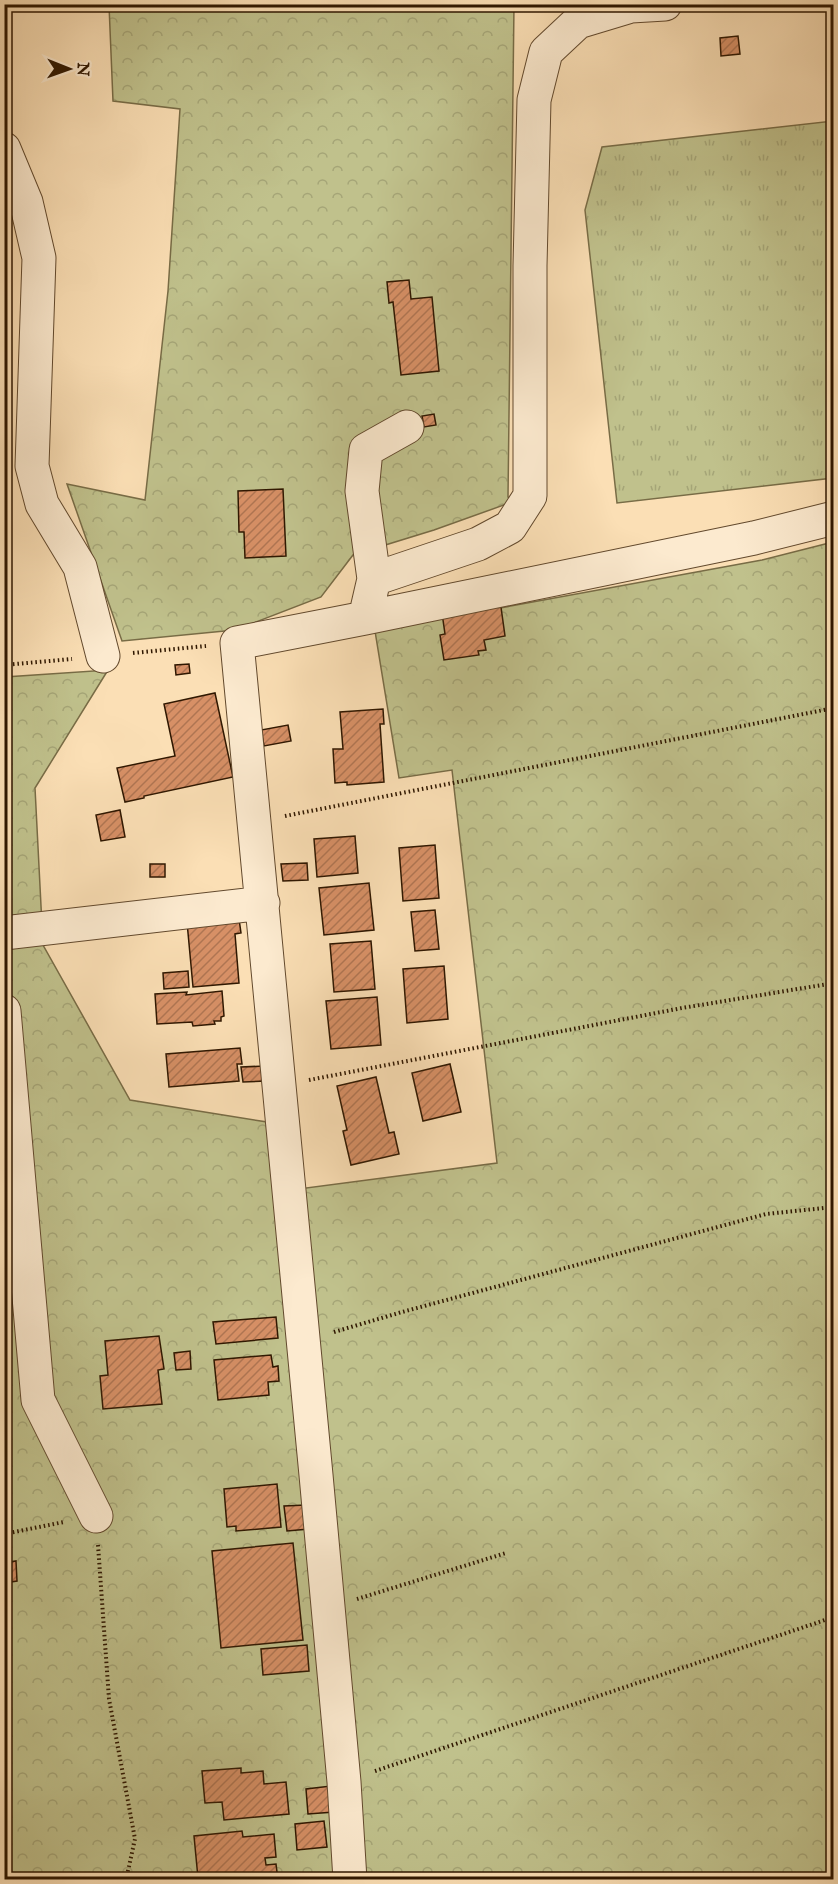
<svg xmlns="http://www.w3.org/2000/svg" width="838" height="1884" viewBox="0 0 838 1884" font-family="'IM FELL English',serif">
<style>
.grass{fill:url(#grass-tufts);stroke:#786c46;stroke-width:1.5}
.forest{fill:url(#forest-crowns);stroke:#786c46;stroke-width:1.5}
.building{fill:url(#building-hatch);stroke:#2f1700;stroke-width:1.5}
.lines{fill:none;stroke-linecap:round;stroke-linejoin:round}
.minor-casing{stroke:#62492d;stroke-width:35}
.path{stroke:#2f1700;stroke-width:4;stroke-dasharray:1.5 3;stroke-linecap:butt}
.minor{stroke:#fceacf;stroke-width:33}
</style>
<defs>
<pattern id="grass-tufts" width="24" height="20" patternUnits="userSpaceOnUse" patternTransform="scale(1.5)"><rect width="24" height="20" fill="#c0c18c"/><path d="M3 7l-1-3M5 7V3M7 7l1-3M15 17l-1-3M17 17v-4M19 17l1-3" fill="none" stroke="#a5a577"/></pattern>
<pattern id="forest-crowns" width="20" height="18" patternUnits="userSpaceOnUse" patternTransform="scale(1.5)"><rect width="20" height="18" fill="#c0c18c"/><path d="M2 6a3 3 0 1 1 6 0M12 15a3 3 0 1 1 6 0" fill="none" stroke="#a5a577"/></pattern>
<pattern id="building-hatch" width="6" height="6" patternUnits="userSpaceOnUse" patternTransform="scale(1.5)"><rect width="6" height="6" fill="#d79066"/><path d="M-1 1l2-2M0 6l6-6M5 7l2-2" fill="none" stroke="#af7552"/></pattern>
</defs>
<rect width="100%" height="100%" fill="#fbdfb5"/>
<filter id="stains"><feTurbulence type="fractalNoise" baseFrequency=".00333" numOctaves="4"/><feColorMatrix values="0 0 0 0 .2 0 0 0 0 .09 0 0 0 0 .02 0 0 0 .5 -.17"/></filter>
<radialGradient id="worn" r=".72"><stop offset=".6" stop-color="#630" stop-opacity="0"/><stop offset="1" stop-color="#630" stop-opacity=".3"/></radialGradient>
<path class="grass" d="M 833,121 L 833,478 L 617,503 L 585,210 L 602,147 Z"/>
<path class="forest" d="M 109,5 L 514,5 L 508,497 L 515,501 L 434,530 L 353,555 L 321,597 L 235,630 L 122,641 L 67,484 L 145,500 L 168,291 L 180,109 L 113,101 Z
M 833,542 L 833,1879 L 5,1880 L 5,677 L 108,670 L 35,788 L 43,945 L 130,1100 L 267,1122 L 276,1192 L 497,1163 L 452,770 L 399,778 L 375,631 L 762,560 Z"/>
<path class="building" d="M 738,36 L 740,54 L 721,56 L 720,38 Z
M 409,280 L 411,299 L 432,297 L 439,371 L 401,375 L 393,302 L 389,303 L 387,282 Z
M 434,414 L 436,425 L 424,427 L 422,416 Z
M 283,489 L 286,556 L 245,558 L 244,532 L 239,532 L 238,491 Z
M 500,600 L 505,636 L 484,640 L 486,650 L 478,651 L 479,655 L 444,660 L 440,635 L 445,634 L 442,613 Z
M 189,664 L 190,673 L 176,675 L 175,665 Z
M 215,693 L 233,777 L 144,796 L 144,798 L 125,802 L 117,768 L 175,756 L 164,704 Z
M 383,709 L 384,724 L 380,724 L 384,782 L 347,785 L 347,782 L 335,783 L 333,749 L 343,749 L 340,712 Z
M 288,725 L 291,741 L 264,746 L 261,730 Z
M 120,810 L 125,837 L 101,841 L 96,815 Z
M 355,836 L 358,873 L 317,877 L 314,839 Z
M 435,845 L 439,898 L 403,901 L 399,848 Z
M 307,863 L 308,880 L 283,881 L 281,864 Z
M 150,864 L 165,864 L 165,877 L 150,877 Z
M 369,883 L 374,930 L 324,935 L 319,888 Z
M 435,910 L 439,949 L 415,951 L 411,912 Z
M 239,919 L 241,933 L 235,934 L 239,983 L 193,987 L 187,922 Z
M 371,941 L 375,989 L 334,992 L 330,944 Z
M 444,966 L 448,1019 L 407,1023 L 403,969 Z
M 188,971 L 189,987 L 164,989 L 163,973 Z
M 222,991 L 224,1016 L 221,1017 L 221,1021 L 214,1021 L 215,1024 L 193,1026 L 192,1022 L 157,1024 L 155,994 L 187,992 L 186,995 Z
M 377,997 L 381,1045 L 331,1049 L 326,1001 Z
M 240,1048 L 242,1064 L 237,1064 L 239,1081 L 169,1087 L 166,1054 Z
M 450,1064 L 461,1112 L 423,1121 L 412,1073 Z
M 265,1066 L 266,1081 L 243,1082 L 241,1067 Z
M 376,1077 L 389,1133 L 394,1132 L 399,1154 L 351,1165 L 343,1131 L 347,1130 L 337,1086 Z
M 276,1317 L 278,1338 L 216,1344 L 213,1322 Z
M 159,1336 L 164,1369 L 158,1370 L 162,1404 L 103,1409 L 100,1376 L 108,1375 L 105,1341 Z
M 190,1351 L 191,1369 L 176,1370 L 174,1353 Z
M 271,1355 L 273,1367 L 278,1366 L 279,1381 L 268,1382 L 269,1395 L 218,1400 L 214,1360 Z
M 277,1484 L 281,1527 L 236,1531 L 236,1526 L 227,1527 L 224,1489 Z
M 306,1505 L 309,1529 L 287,1531 L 284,1506 Z
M 293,1543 L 303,1640 L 221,1648 L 212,1551 Z
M 16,1561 L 17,1581 L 4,1583 L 4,1563 Z
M 307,1645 L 309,1671 L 263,1675 L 261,1649 Z
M 241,1768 L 241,1773 L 263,1771 L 264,1784 L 286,1782 L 289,1814 L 224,1820 L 222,1802 L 205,1803 L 202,1771 Z
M 331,1786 L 334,1812 L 308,1814 L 306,1789 Z
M 324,1821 L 327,1847 L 297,1850 L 295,1824 Z
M 242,1831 L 243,1837 L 274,1834 L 276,1857 L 265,1858 L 266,1865 L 276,1864 L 278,1880 L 221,1880 L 217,1877 L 198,1878 L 194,1836 Z"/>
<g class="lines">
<g class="minor-casing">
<path id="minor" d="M 4,149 L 26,202 L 39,258 L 32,466 L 42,504 L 80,567 L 103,656
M 374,579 L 362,491 L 366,450 L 407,427
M 365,618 L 374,579 L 478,544 L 510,527 L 530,496 L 530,266 L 534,100 L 546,52 L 578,22 L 631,6 L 665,4
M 4,933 L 263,903
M 4,1011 L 38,1400 L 96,1516
M 350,1880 L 344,1782 L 316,1475 L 237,643 L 365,618 L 754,538 L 834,518"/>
</g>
<path class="path" d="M 133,653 L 206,646
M 4,665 L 72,659
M 285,816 L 834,708
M 309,1080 L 682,1008 L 834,983
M 334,1332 L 402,1312 L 766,1214 L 834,1207
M 4,1534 L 64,1522
M 98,1545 L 109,1699 L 135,1839 L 126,1880
M 357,1599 L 506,1553
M 375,1771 L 834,1617"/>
<use href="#minor" class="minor"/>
</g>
<rect width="838" height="1884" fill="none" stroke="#fbdfb5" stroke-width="24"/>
<rect x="6" y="6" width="826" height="1872" fill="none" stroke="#2f1700" stroke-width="3"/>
<rect x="12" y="12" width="814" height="1860" fill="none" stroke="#2f1700" stroke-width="1.5"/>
<g transform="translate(69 69) rotate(91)" stroke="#fceacf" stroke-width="4.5" paint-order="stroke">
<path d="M0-4.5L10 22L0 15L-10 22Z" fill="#2f1700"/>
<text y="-9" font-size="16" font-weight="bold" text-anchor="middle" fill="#2f1700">N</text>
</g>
<rect width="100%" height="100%" filter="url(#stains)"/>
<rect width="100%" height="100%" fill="url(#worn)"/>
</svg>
